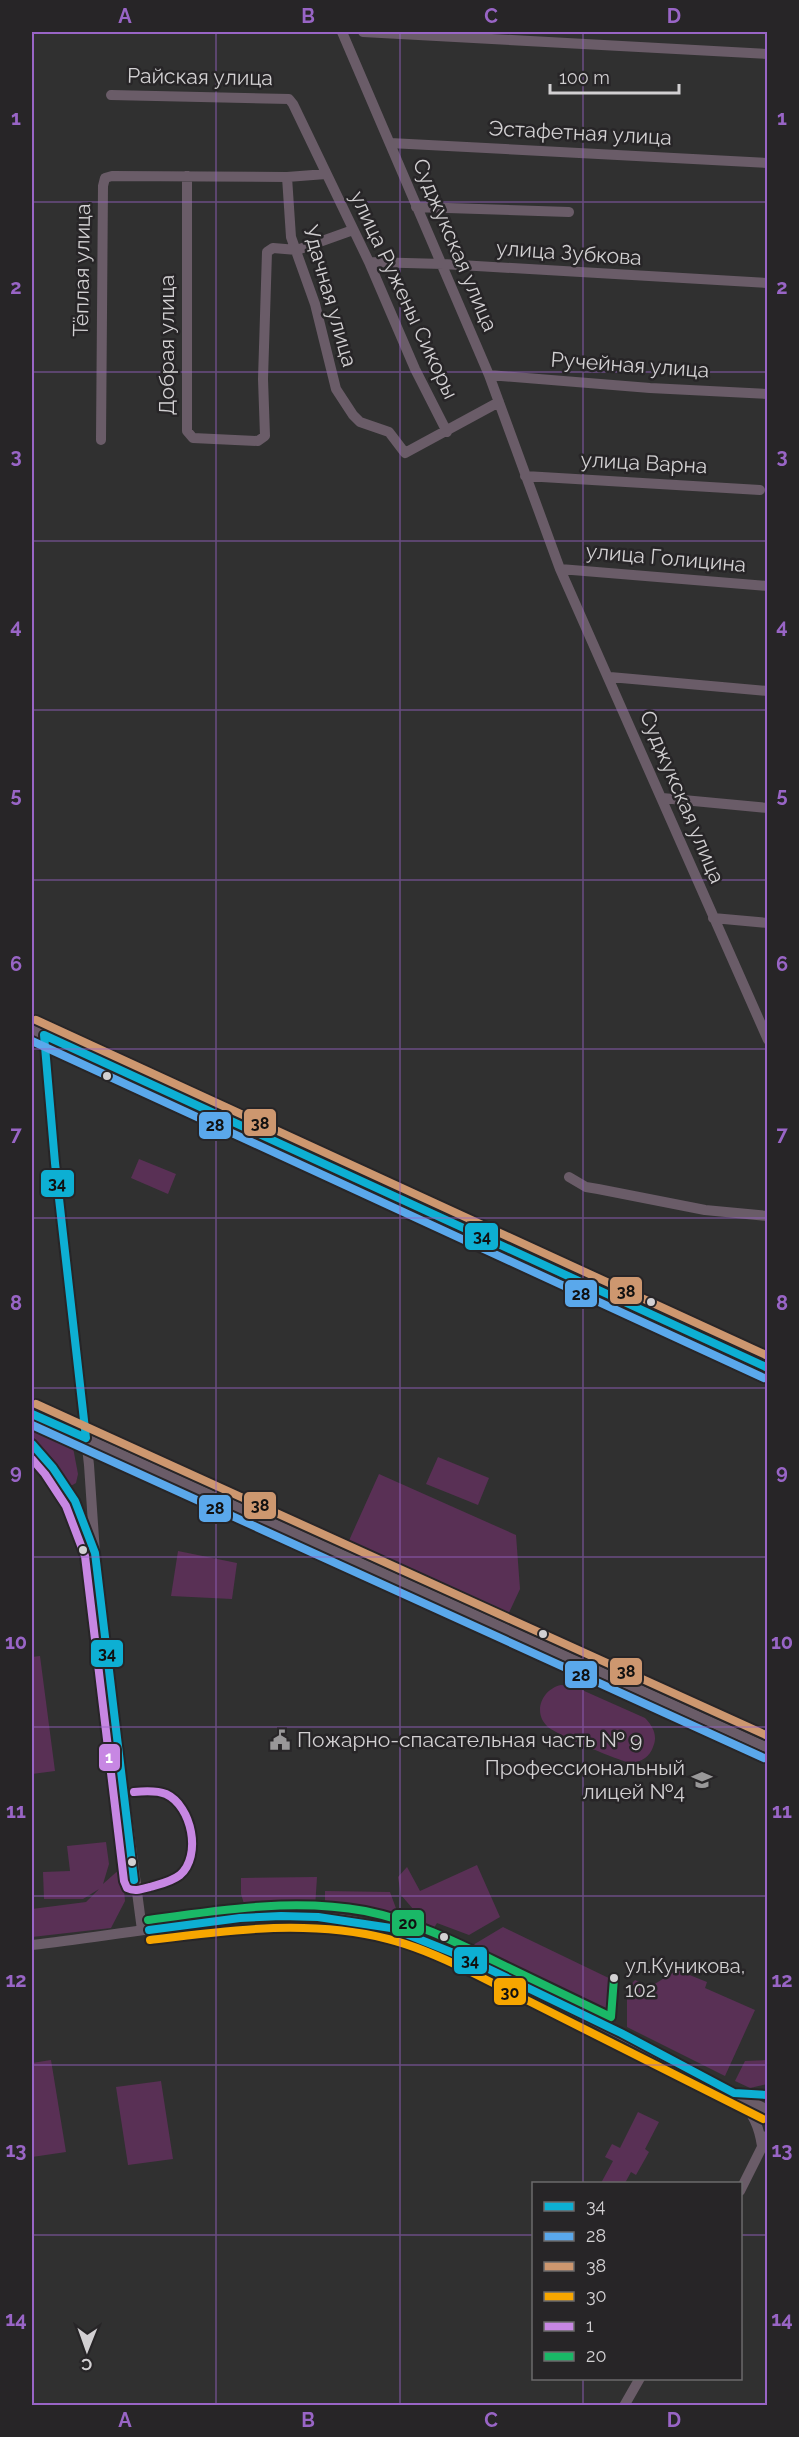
<svg xmlns="http://www.w3.org/2000/svg" width="799" height="2437" viewBox="0 0 799 2437" font-family="Raleway,sans-serif">
<style>
.green{fill:#593055}
.lines{fill:none;stroke-linecap:round;stroke-linejoin:round}
.minor{stroke:#6a5c68;stroke-width:10}
.bus-1-casing{stroke:#272527;stroke-width:12}
.bus-2-casing{stroke:#272527;stroke-width:12}
.bus-3-casing{stroke:#272527;stroke-width:12}
.bus-4-casing{stroke:#272527;stroke-width:12}
.bus-5-casing{stroke:#272527;stroke-width:12}
.bus-6-casing{stroke:#272527;stroke-width:12}
.bus-1{stroke:#0dafd3;stroke-width:8}
.bus-2{stroke:#5aa8eb;stroke-width:8}
.bus-3{stroke:#cd976f;stroke-width:8}
.bus-4{stroke:#f7a600;stroke-width:8}
.bus-5{stroke:#c787e3;stroke-width:8}
.bus-6{stroke:#1ab867;stroke-width:8}
.grid{fill:none;stroke:#9965c6;stroke-width:1.5;stroke-opacity:0.55}
.bus-dot{fill:#d2d0d2;stroke:#272527;stroke-width:2}
.labels{text-anchor:middle;stroke-width:5;stroke-linejoin:round;paint-order:stroke}
.bus-label{font-size:20px;fill:#d2d0d2;stroke:#272527;text-anchor:start}
.street-label{font-size:21px;fill:#d2d0d2;stroke:#272527}
.poi-label{font-size:21px;fill:#d2d0d2;stroke:#272527;text-anchor:start}
.line-badge{stroke:#272527;stroke-width:2}
.badge-label{font-size:16px;text-anchor:middle;font-weight:bold;fill:#fff}
.pale-badge-label{font-size:16px;text-anchor:middle;font-weight:bold;fill:#111}
.neatline{fill:none;stroke:#9965c6;stroke-width:2}
.grid-label{font-size:20px;text-anchor:middle;font-weight:bold;fill:#9965c6}
</style>
<rect width="100%" height="100%" fill="#303030"/>
<path class="green" d="M 139,1159 L 176,1174 L 168,1194 L 131,1178 Z
M 32,1422 L 71,1437 L 78,1474 L 76,1483 L 69,1487 L 50,1459 L 32,1438 Z
M 438,1457 L 489,1478 L 478,1505 L 426,1484 Z
M 379,1474 L 516,1535 L 520,1589 L 507,1617 L 347,1545 Z
M 178,1551 L 237,1563 L 232,1599 L 171,1596 Z
M 40,1656 L 55,1771 L 32,1774 L 32,1657 Z
M 561,1685 L 573,1686 L 645,1718 C 653,1726 658,1736 653,1747 C 650,1756 642,1762 632,1763 C 623,1763 556,1734 548,1727 C 532,1713 542,1689 561,1685 Z
M 106,1842 L 109,1864 L 103,1884 L 122,1867 L 125,1901 L 111,1928 L 32,1937 L 32,1909 L 86,1902 L 99,1889 L 83,1899 L 44,1899 L 43,1872 L 70,1871 L 67,1846 Z
M 477,1865 L 500,1917 L 469,1935 L 437,1923 L 432,1931 L 401,1895 L 398,1877 L 407,1867 L 420,1891 Z
M 317,1877 L 315,1908 L 245,1907 L 241,1894 L 241,1878 Z
M 325,1891 L 390,1892 L 401,1922 L 325,1910 Z
M 503,1927 L 617,1982 L 615,2022 L 468,1948 Z
M 677,1970 L 707,1982 L 705,1988 L 755,2010 L 725,2076 L 627,2027 L 627,1989 L 635,1980 L 650,1987 Z
M 51,2060 L 66,2152 L 32,2157 L 32,2063 Z
M 767,2060 L 767,2084 L 750,2088 L 735,2081 L 745,2061 Z
M 161,2081 L 173,2159 L 128,2165 L 116,2087 Z
M 638,2112 L 659,2122 L 645,2149 L 649,2152 L 636,2175 L 631,2172 L 625,2183 L 601,2183 L 613,2161 L 605,2157 L 612,2144 L 620,2148 Z"/>
<g class="lines">
<path class="minor" d="M 342,32 L 489,375 L 560,569 L 768,1040
M 363,32 L 768,54
M 111,95 L 289,99 L 293,104 L 369,262 L 415,369 L 447,432
M 390,143 L 768,163
M 187,176 L 187,431 L 193,438 L 258,441 L 265,436 L 263,379 L 267,252 L 273,248 L 297,250 L 353,230
M 287,177 L 291,237 L 315,304 L 336,389 L 353,415 L 360,422 L 389,432 L 405,453 L 499,402
M 416,207 L 569,212
M 369,262 L 443,264 L 768,283
M 489,375 L 650,388 L 768,394
M 101,440 L 103,186 L 105,178 L 112,176 L 287,177 L 326,174
M 525,476 L 760,490
M 560,569 L 768,586
M 610,677 L 768,691
M 662,798 L 768,808
M 713,918 L 768,923
M 32,1030 L 261,1134 L 591,1288 L 768,1368
M 44,1035 L 55,1163 L 89,1465 L 95,1553 L 114,1718 L 142,1930
M 569,1177 L 586,1187 L 598,1189 L 705,1210 L 768,1216
M 32,1414 L 768,1748
M 32,1444 C 59,1474 80,1506 93,1544
M 32,1945 C 83,1939 133,1931 184,1925 C 228,1920 271,1914 316,1917 C 395,1921 459,1955 529,1989 C 609,2027 687,2070 768,2110
M 743,2094 L 768,2095
M 739,2099 C 753,2113 759,2126 762,2146
M 740,2191 L 768,2135
M 624,2406 L 640,2378"/>
<g class="bus-1-casing">
<path id="bus-1" d="M 32,1414 L 86,1438 L 55,1163 L 44,1035 L 768,1368
M 32,1444 L 53,1468 L 75,1501 L 95,1553 L 134,1880
M 149,1930 L 240,1918 L 281,1916 L 318,1917 L 391,1928 L 466,1958 L 621,2033 L 734,2093 L 768,2095"/>
</g>
<g class="bus-2-casing">
<path id="bus-2" d="M 32,1041 L 764,1378
M 32,1425 L 764,1758"/>
</g>
<g class="bus-3-casing">
<path id="bus-3" d="M 36,1020 L 768,1356
M 36,1404 L 768,1736"/>
</g>
<g class="bus-4-casing">
<path id="bus-4" d="M 150,1940 C 230,1930 309,1919 388,1939 C 416,1946 443,1958 469,1971 L 763,2119"/>
</g>
<g class="bus-5-casing">
<path id="bus-5" d="M 32,1459 L 45,1474 L 66,1506 L 85,1556 L 124,1881 L 127,1888 C 135,1892 142,1889 150,1887 C 160,1884 171,1882 180,1875 C 202,1856 192,1806 166,1794 C 156,1790 144,1791 134,1792"/>
</g>
<g class="bus-6-casing">
<path id="bus-6" d="M 148,1920 C 219,1910 293,1898 365,1911 C 415,1921 460,1944 505,1966 C 540,1983 576,2000 611,2017 L 614,1978"/>
</g>
<use href="#bus-1" class="bus-1"/>
<use href="#bus-2" class="bus-2"/>
<use href="#bus-3" class="bus-3"/>
<use href="#bus-4" class="bus-4"/>
<use href="#bus-5" class="bus-5"/>
<use href="#bus-6" class="bus-6"/>
</g>
<path class="grid" d="M 216,32 L 216,2406M 400,32 L 400,2406M 583,32 L 583,2184M 32,202 L 768,202M 32,372 L 768,372M 32,541 L 768,541M 32,710 L 768,710M 32,880 L 768,880M 32,1049 L 768,1049M 32,1218 L 768,1218M 32,1388 L 768,1388M 32,1557 L 768,1557M 32,1727 L 768,1727M 32,1896 L 768,1896M 32,2065 L 768,2065M 32,2235 L 534,2235M 740,2235 L 768,2235M 583,2378 L 583,2406"/>
<defs>
<g id="civic-bare" transform="scale(1.62)"><path d="M-.6-6.5H3V-4.5H.6V-3L4-1V1h2V6H-6V1h2V-1L-.6-3ZM-1.2 2.5V6h2.4V2.5Z" fill="#999899" stroke="#272527" stroke-width="2.5" paint-order="stroke"/></g>
<g id="university-bare" transform="scale(1.62)"><path d="M0-5L7-2L0 1L-7-2ZM-4 1L0 2.5L4 1V4Q0 6-4 4Z" fill="#999899" stroke="#272527" stroke-width="2.5" paint-order="stroke"/></g>
</defs>
<g fill-rule="evenodd">
<use href="#civic-bare" x="280" y="1740"/>
<use href="#university-bare" x="702" y="1780"/>
</g>
<g class="bus-dot">
<circle cx="107" cy="1076" r="5"/>
<circle cx="651" cy="1302" r="5"/>
<circle cx="83" cy="1550" r="5"/>
<circle cx="543" cy="1634" r="5"/>
<circle cx="132" cy="1862" r="5"/>
<circle cx="444" cy="1937" r="5"/>
<circle cx="614" cy="1978" r="5"/>
</g>
<g class="labels">
<g class="bus-label">
<text x="625" y="1973">ул.Куникова,<tspan x="625" dy="24">102</tspan></text>
</g>
<g class="street-label">
<text transform="translate(200 77) rotate(1)" y="7">Райская улица</text>
<text transform="translate(580 133) rotate(3)" y="7">Эстафетная улица</text>
<text transform="translate(455 245) rotate(67)" y="7">Суджукская улица</text>
<text transform="translate(569 253) rotate(4)" y="7">улица Зубкова</text>
<text transform="translate(82 270) rotate(-89)" y="7">Тёплая улица</text>
<text transform="translate(404 295) rotate(65)" y="7">улица Ружены Сикоры</text>
<text transform="translate(330 296) rotate(74)" y="7">Удачная улица</text>
<text transform="translate(167 345) rotate(-90)" y="7">Добрая улица</text>
<text transform="translate(630 365) rotate(4)" y="7">Ручейная улица</text>
<text transform="translate(644 463) rotate(3)" y="7">улица Варна</text>
<text transform="translate(666 558) rotate(5)" y="7">улица Голицина</text>
<text transform="translate(682 797) rotate(67)" y="7">Суджукская улица</text>
</g>
<g class="poi-label">
<text x="297" y="1747">Пожарно-спасательная часть № 9</text>
<text x="685" y="1775" text-anchor="end">Профессиональный<tspan x="685" dy="24">лицей №4</tspan></text>
</g>
</g>
<g class="line-badge">
<rect x="243" y="1108" width="34" height="29" rx="6" fill="#cd976f"/>
<rect x="198" y="1111" width="34" height="29" rx="6" fill="#5aa8eb"/>
<rect x="40" y="1169" width="35" height="29" rx="6" fill="#0dafd3"/>
<rect x="464" y="1222" width="35" height="29" rx="6" fill="#0dafd3"/>
<rect x="609" y="1276" width="34" height="29" rx="6" fill="#cd976f"/>
<rect x="564" y="1279" width="34" height="29" rx="6" fill="#5aa8eb"/>
<rect x="243" y="1491" width="34" height="29" rx="6" fill="#cd976f"/>
<rect x="198" y="1494" width="34" height="29" rx="6" fill="#5aa8eb"/>
<rect x="90" y="1639" width="34" height="29" rx="6" fill="#0dafd3"/>
<rect x="609" y="1657" width="34" height="29" rx="6" fill="#cd976f"/>
<rect x="564" y="1660" width="34" height="29" rx="6" fill="#5aa8eb"/>
<rect x="98" y="1743" width="23" height="29" rx="6" fill="#c787e3"/>
<rect x="391" y="1909" width="34" height="28" rx="6" fill="#1ab867"/>
<rect x="453" y="1946" width="35" height="29" rx="6" fill="#0dafd3"/>
<rect x="493" y="1977" width="34" height="29" rx="6" fill="#f7a600"/>
</g>
<g class="badge-label">
<text x="109" y="1763">1</text>
</g>
<g class="pale-badge-label">
<text x="260" y="1129">38</text>
<text x="215" y="1131">28</text>
<text x="57" y="1189">34</text>
<text x="482" y="1242">34</text>
<text x="626" y="1297">38</text>
<text x="581" y="1300">28</text>
<text x="260" y="1511">38</text>
<text x="215" y="1514">28</text>
<text x="107" y="1659">34</text>
<text x="626" y="1677">38</text>
<text x="581" y="1681">28</text>
<text x="408" y="1929">20</text>
<text x="470" y="1966">34</text>
<text x="510" y="1998">30</text>
</g>
<rect width="799" height="2437" fill="none" stroke="#272527" stroke-width="66"/>
<rect x="532" y="2182" width="210" height="198" fill="#272527" stroke="#6b696b" stroke-width="1.5"/>
<rect x="544" y="2202" width="30" height="9" fill="#0dafd3" stroke="#6b696b" stroke-width="1.5"/>
<text x="586" y="2212" font-size="18" fill="#d2d0d2">34</text>
<rect x="544" y="2232" width="30" height="9" fill="#5aa8eb" stroke="#6b696b" stroke-width="1.5"/>
<text x="586" y="2242" font-size="18" fill="#d2d0d2">28</text>
<rect x="544" y="2262" width="30" height="9" fill="#cd976f" stroke="#6b696b" stroke-width="1.5"/>
<text x="586" y="2272" font-size="18" fill="#d2d0d2">38</text>
<rect x="544" y="2292" width="30" height="9" fill="#f7a600" stroke="#6b696b" stroke-width="1.5"/>
<text x="586" y="2302" font-size="18" fill="#d2d0d2">30</text>
<rect x="544" y="2322" width="30" height="9" fill="#c787e3" stroke="#6b696b" stroke-width="1.5"/>
<text x="586" y="2332" font-size="18" fill="#d2d0d2">1</text>
<rect x="544" y="2352" width="30" height="9" fill="#1ab867" stroke="#6b696b" stroke-width="1.5"/>
<text x="586" y="2362" font-size="18" fill="#d2d0d2">20</text>
<g transform="translate(87 2350) rotate(181)" stroke="#272527" stroke-width="4.5" paint-order="stroke">
<path d="M0-4.5L10 22L0 15L-10 22Z" fill="#d2d0d2"/>
<text y="-9" font-size="16" font-weight="bold" text-anchor="middle" fill="#d2d0d2">С</text>
</g>
<path d="M550 84v9h129v-9" fill="none" stroke="#d2d0d2" stroke-width="3"/>
<text x="559" y="84" font-size="18" fill="#d2d0d2" stroke="#272527" stroke-width="4.5" paint-order="stroke">100 m</text>
<rect x="33" y="33" width="733" height="2371" class="neatline"/>
<g class="grid-label">
<text x="125" y="23">A</text>
<text x="308" y="23">B</text>
<text x="491" y="23">C</text>
<text x="674" y="23">D</text>
<text x="16" y="125">1</text>
<text x="782" y="125">1</text>
<text x="16" y="294">2</text>
<text x="782" y="294">2</text>
<text x="16" y="463">3</text>
<text x="782" y="463">3</text>
<text x="16" y="633">4</text>
<text x="782" y="633">4</text>
<text x="16" y="802">5</text>
<text x="782" y="802">5</text>
<text x="16" y="971">6</text>
<text x="782" y="971">6</text>
<text x="16" y="1141">7</text>
<text x="782" y="1141">7</text>
<text x="16" y="1310">8</text>
<text x="782" y="1310">8</text>
<text x="16" y="1479">9</text>
<text x="782" y="1479">9</text>
<text x="16" y="1649">10</text>
<text x="782" y="1649">10</text>
<text x="16" y="1818">11</text>
<text x="782" y="1818">11</text>
<text x="16" y="1987">12</text>
<text x="782" y="1987">12</text>
<text x="16" y="2157">13</text>
<text x="782" y="2157">13</text>
<text x="16" y="2326">14</text>
<text x="782" y="2326">14</text>
<text x="125" y="2427">A</text>
<text x="308" y="2427">B</text>
<text x="491" y="2427">C</text>
<text x="674" y="2427">D</text>
</g>
</svg>
